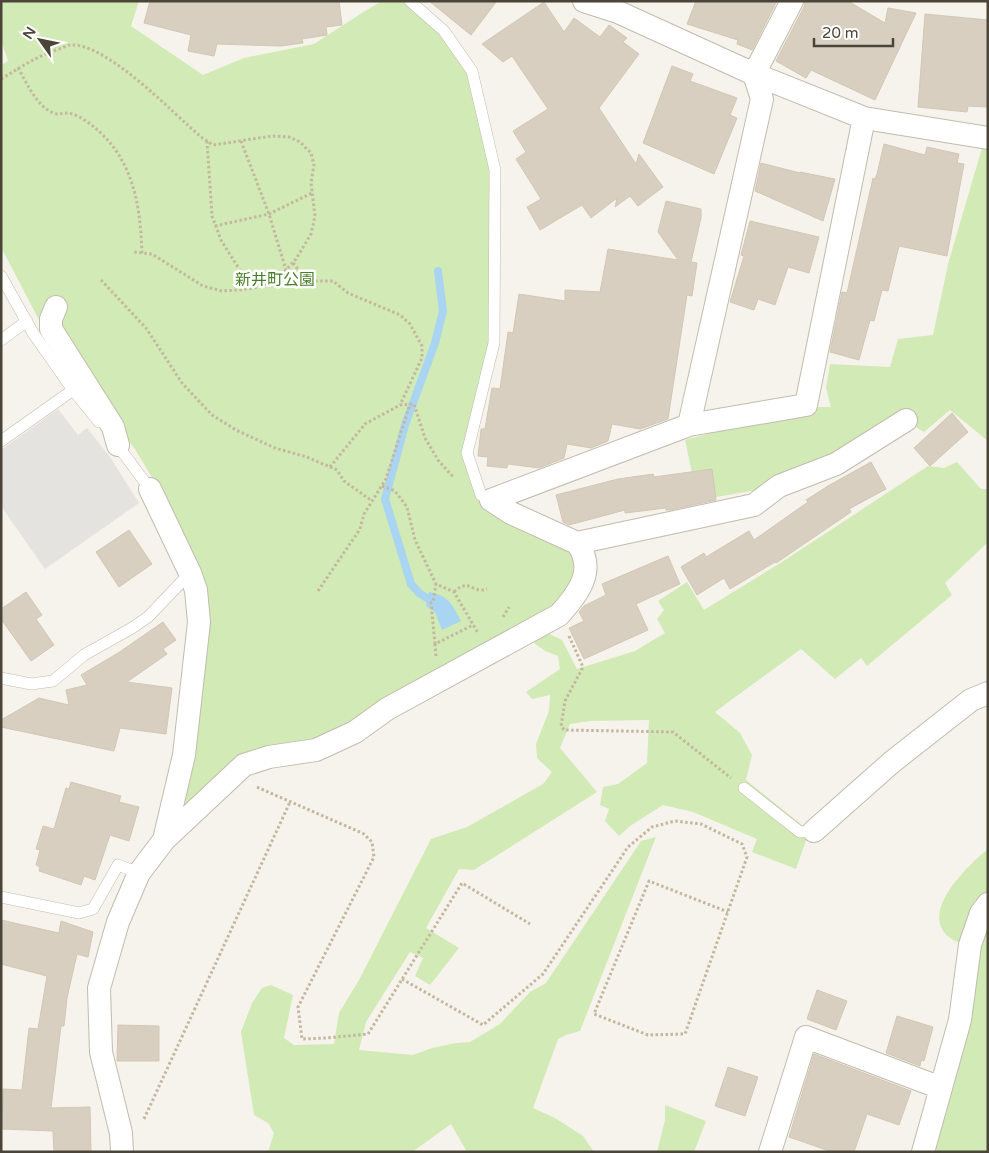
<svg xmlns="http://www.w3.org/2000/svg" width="989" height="1153" viewBox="0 0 989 1153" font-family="'Varela Round','Noto Sans JP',sans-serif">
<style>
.green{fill:#d2eab5}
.parking{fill:#e5e3e0}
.water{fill:#a9d4f2}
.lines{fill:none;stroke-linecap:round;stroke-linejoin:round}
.stream{stroke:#a9d4f2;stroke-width:8}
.building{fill:#d8cfc1;stroke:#d3c7b4}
.lane-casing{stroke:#c2bbae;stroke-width:12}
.street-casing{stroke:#c2bbae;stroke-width:24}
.path{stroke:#c4b79f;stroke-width:3;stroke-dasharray:2.5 2.5;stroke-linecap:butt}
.lane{stroke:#fff;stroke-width:11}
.street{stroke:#fff;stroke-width:22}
.labels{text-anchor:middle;stroke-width:5;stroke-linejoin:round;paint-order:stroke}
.park-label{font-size:16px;fill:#4a7f2a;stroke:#fff}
</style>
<rect width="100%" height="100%" fill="#f6f3ec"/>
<path class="green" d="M 1,1 L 139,1 L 131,26 L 203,75 L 244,58 L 314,44 L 365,11 L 382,1 L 405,1 L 440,33 L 469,73 L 493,171 L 491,343 L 462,454 L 479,499 L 568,550 C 580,566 574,582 566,599 L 348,728 L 299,745 L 184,810 L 198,730 L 207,651 L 204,586 L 173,513 L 135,449 L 90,393 L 38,318 L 1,247 L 1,65 L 8,61 L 1,40 Z
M 982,148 L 988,148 L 988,441 L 950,410 L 924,432 L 898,416 L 865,440 L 757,490 L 704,499 L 696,492 L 685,440 L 812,407 L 831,407 L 826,388 L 830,364 L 890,367 L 898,339 L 933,335 L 948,264 Z
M 957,462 L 981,489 L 988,489 L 988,542 L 945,583 L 952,595 L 867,666 L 861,658 L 835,679 L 801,649 L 715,712 L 740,733 L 752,755 L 746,780 L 802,825 L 811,826 L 796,869 L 752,852 L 757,839 L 693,812 L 663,805 L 630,826 L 619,836 L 605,821 L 609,809 L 600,805 L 603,787 L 618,784 L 647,763 L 649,720 L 590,721 L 570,724 L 560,748 L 597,792 L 474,870 L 459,869 L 426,928 L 459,948 L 430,985 L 415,976 L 423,958 L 410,952 L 366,1022 L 359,1050 L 413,1055 L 432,1048 L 456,1043 L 470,1042 L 500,1024 L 530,992 L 546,983 L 641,841 L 656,837 L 580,1031 L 566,1035 L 558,1039 L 533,1108 L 555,1118 L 583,1136 L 594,1152 L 467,1152 L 451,1124 L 412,1152 L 268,1152 L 274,1133 L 268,1123 L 254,1115 L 241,1032 L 252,1003 L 262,988 L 271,985 L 293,995 L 284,1038 L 294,1045 L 334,1044 L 339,1013 L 359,980 L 431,839 L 467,827 L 543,784 L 552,772 L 537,758 L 536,744 L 549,711 L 550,695 L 532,699 L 526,692 L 560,669 L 558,656 L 545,651 L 534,643 L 545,632 L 562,640 L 577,669 L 635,651 L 665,633 L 657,619 L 664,610 L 658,601 L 687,582 L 704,610 L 785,560 L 928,466 L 944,468 Z
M 988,849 L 988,894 L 965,945 C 907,926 961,871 988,849 Z
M 988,917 L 988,1152 L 931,1152 L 974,958 Z
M 665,1105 L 706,1121 L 694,1152 L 657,1152 L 665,1120 Z"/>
<path class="parking" d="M 58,409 L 78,435 L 87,428 L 110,457 L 139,503 L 45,569 L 1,506 L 1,450 Z"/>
<path class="water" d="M 429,592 C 449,596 451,603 461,621 L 442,630 L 435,612 L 426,606 Z"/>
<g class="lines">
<path class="stream" d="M 436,604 L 419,593 L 411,584 L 385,499 L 405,425 L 435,343 L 443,311 L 438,271"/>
</g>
<path class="building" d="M 150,1 L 339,1 L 342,25 L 326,27 L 327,35 L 302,39 L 303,43 L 281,46 L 217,44 L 214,56 L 188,51 L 191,35 L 144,23 Z
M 429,1 L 497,1 L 471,35 Z
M 696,1 L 777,1 L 752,50 L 737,44 L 738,40 L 687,24 Z
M 805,1 L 848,1 L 885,23 L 888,8 L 916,13 L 875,100 L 811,70 L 806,78 L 776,61 L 804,7 Z
M 544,2 L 564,32 L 574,18 L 600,37 L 609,25 L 627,38 L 623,42 L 639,54 L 599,108 L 636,164 L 639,154 L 663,187 L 638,206 L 630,196 L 615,207 L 617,198 L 591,218 L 582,205 L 540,230 L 527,207 L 541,199 L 516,159 L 526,152 L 513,131 L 548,109 L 512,56 L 503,62 L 482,44 Z
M 925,14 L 988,20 L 988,107 L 968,106 L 967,112 L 918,107 Z
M 672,66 L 693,74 L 690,81 L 737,98 L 730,115 L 737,118 L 714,174 L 643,143 Z
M 884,144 L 925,155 L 927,147 L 959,154 L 957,163 L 964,164 L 947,256 L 899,246 L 888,291 L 882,290 L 874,321 L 870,320 L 859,360 L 830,352 L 842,292 L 847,293 L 873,178 L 875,179 L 877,174 Z
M 761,163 L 800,173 L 800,172 L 835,179 L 823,221 L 755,191 Z
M 666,201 L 701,209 L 701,218 L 691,262 L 697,263 L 692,296 L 687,295 L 668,419 L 640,429 L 612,424 L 608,441 L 591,448 L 567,444 L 564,458 L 539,468 L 508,464 L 507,468 L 487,466 L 488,457 L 478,456 L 481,429 L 485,429 L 492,388 L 500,389 L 508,332 L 513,333 L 519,294 L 565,301 L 565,290 L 600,292 L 608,249 L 678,260 L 658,232 Z
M 750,221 L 819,237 L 809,273 L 788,267 L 775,305 L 758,299 L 754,310 L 730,302 L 744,256 L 741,255 Z
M 952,413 L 968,432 L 930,466 L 914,448 Z
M 871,462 L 886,489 L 849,509 L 851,512 L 776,563 L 775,562 L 730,589 L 724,578 L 697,595 L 681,567 L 704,553 L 706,557 L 749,531 L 754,540 L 808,502 L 806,500 L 828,486 Z
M 712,469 L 716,500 L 670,510 L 666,510 L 666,508 L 625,513 L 625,510 L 569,525 L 563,522 L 556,495 L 618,479 L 653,474 L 654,477 Z
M 129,530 L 152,564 L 119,587 L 96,552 Z
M 668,556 L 680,584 L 636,604 L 648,630 L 584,659 L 569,628 L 584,621 L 579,612 L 584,606 L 606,595 L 602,584 Z
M 26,592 L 42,615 L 36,619 L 54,645 L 31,661 L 1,619 L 1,609 Z
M 163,622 L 176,640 L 163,649 L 167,654 L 127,682 L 172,688 L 166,734 L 120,728 L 114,751 L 1,727 L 1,720 L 39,698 L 69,705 L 66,690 L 87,685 L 81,675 L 118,653 Z
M 71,782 L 121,796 L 119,802 L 139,807 L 129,841 L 110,835 L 95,880 L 84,876 L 81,885 L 39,871 L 40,867 L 36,865 L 40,850 L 36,849 L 43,826 L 54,829 L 66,788 L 69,789 Z
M 1,920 L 59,933 L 61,921 L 93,932 L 88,957 L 77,954 L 67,998 L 64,1026 L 61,1026 L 51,1108 L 90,1107 L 91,1152 L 54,1152 L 53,1131 L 2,1129 L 3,1089 L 22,1090 L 29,1028 L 38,1029 L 47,976 L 1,964 Z
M 817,990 L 847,1001 L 836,1030 L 807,1019 Z
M 897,1016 L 933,1027 L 924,1061 L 921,1060 L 920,1066 L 886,1053 Z
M 118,1025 L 159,1026 L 159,1061 L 117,1061 Z
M 814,1054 L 911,1091 L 899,1125 L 867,1114 L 854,1152 L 832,1152 L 789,1137 Z
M 728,1067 L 758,1077 L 745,1116 L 715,1106 Z"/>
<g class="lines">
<g class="lane-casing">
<path id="lane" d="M 410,1 L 444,31 L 472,71 L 495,170 L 494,343 L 467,453 L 481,495 L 491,500
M 1,276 L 33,333 L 73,390 L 99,422
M 1,340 L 27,321
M 1,441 L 73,390
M 115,442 L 150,489
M 1,678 L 31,684 L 53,681 L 84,655 L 132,628 L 148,617 L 190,573
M 744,788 L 800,832 L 814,831
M 1,897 L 79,913 L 93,909 L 118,865 L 139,873"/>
</g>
<g class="street-casing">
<path id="street" d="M 584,1 L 618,12 L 754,74 L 864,118 L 988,138
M 56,307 L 51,319 L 51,329 L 113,427 L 118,445
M 689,425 L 762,99 L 754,74 L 792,1
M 491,500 L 689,425 L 806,405 L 864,118
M 577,543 L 754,505 L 779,486 L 836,464 L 906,420
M 814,831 L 892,762 L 971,700 L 988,693
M 164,840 L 244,765 L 269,757 L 316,750 L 355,732 L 387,709 L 559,615 C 578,594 597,570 577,543 L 511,513 L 491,500
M 122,1152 L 121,1133 L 101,1052 L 99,988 L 118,922 L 139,873 L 164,840 L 184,755 L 199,622 L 196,590 L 190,573 L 150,489
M 770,1152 L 806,1037 L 941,1088
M 923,1152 L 960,1020 L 970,945 L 981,913 L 988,904"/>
</g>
<path class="path" d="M 18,68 C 27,83 38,110 57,114 C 61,114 65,113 68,113 C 74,114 82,118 86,121 C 132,153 140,200 142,253
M 1,79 C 21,67 37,56 59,49 C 63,48 67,45 70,45 C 106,42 174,114 201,137 L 213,145 L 272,136 L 289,137 L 300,142 L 311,153 L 314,165 L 311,183 L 315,216 L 311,234 L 296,259 L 280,277 L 260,287 L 239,290 L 222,291 L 203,286 L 152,254 L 134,252
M 207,141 L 212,216 L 221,240 L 251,288
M 241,141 L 269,214 L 286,270
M 215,226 L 269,214 L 312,193
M 293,263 L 303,276 L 311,281 L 333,281 L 348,293 L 400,315 L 410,324 L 422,346 L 422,358 L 400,405
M 101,280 L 146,328 L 182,383 L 212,415 L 236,430 L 275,448 L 307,457 L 337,470 L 344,481 L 372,501
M 330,467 L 365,424 L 400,405 L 414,404 L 425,438 L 438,460 L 454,478
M 382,486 L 395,491 L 407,507 L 415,540 L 436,584 L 454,592 L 478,633
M 318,591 L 360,529 L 364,514 L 386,479 L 410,404
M 454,592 C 470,577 471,594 487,589
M 503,617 L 509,607
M 569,636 L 583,667 L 565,701 L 561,726 L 564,730 L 673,732 L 731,778
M 435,644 L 431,603 L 433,602 L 436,584
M 436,656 L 435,644 L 473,625
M 257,787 L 364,834 L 372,842 L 374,857 L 298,1007 L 302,1039 L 326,1038 L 368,1034 L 462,883 L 530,924
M 402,979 L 483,1025 L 543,974 L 628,847 L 652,827 L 675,821 L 701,824 L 742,844 L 747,857 L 685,1034 L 648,1035 L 594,1014 L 649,881 L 728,912
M 144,1119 L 290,802"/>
<use href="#lane" class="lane"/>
<use href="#street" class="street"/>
</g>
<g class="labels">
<g class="park-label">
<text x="275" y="285">新井町公園</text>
</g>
</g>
<rect width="989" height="1153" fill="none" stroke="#4b4439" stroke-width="5"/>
<g transform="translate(40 40) rotate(303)" stroke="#ffffff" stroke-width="4" paint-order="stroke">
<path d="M0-4L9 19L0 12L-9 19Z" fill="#4b4439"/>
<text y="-8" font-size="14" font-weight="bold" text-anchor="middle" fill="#4b4439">N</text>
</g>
<path d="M814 38v8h79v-8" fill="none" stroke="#4b4439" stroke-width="2.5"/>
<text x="822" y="38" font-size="15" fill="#4b4439" stroke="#ffffff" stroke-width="4" paint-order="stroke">20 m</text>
</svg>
